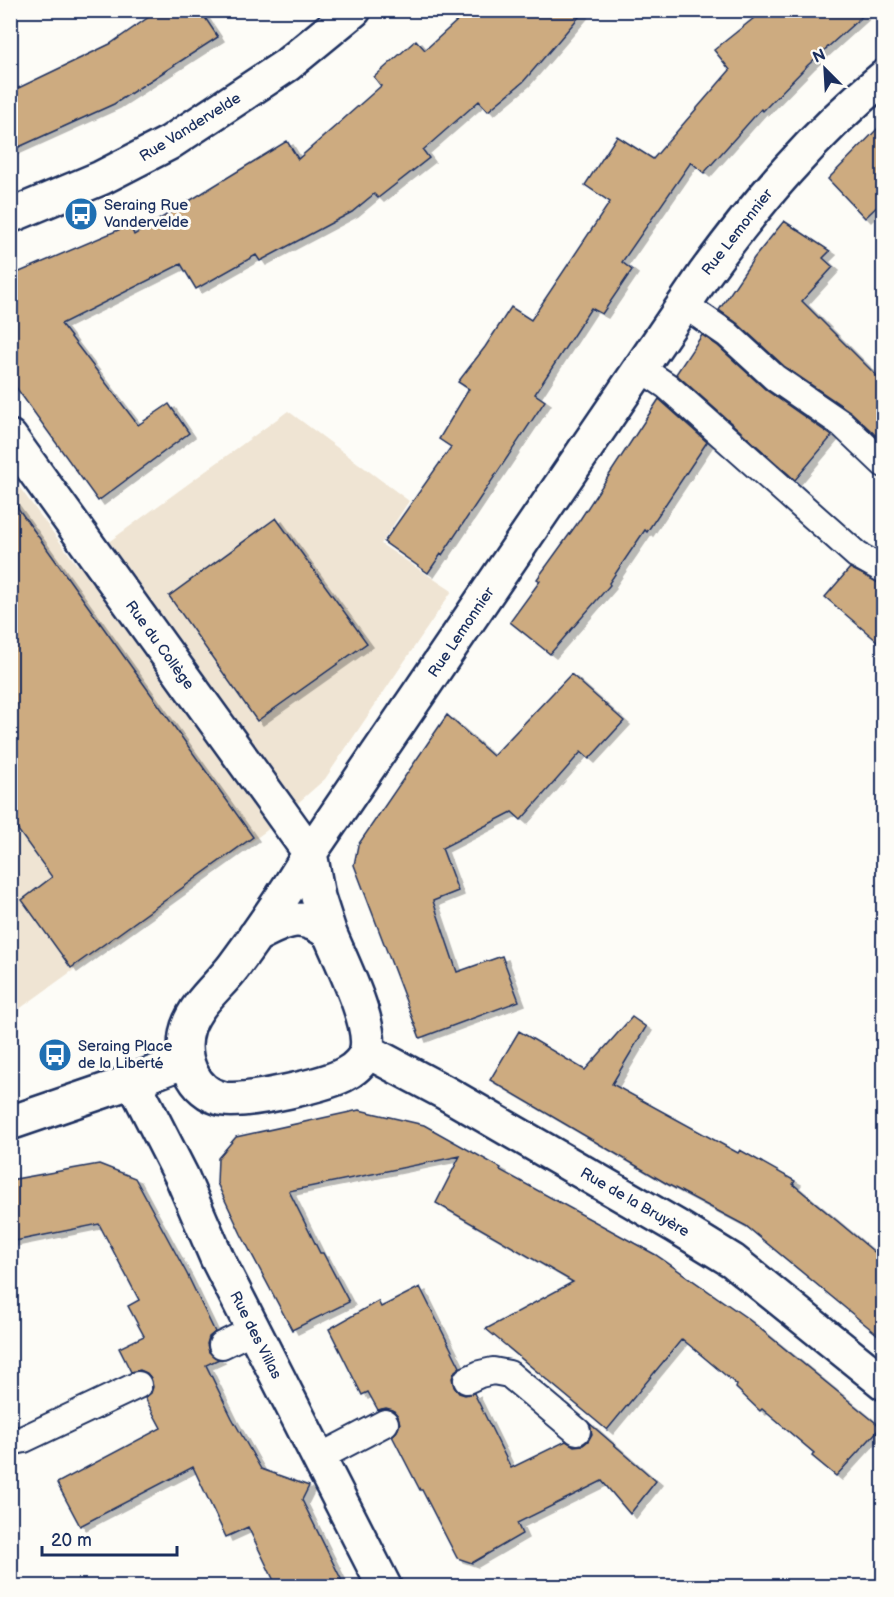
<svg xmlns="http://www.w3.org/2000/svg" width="894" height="1597" viewBox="0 0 894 1597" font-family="'Balsamiq Sans',sans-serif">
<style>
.built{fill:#efe4d3}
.building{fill:#cdab80;stroke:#1b2f5e;stroke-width:1.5;filter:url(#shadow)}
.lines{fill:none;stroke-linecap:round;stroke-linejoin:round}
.service-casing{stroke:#1b2f5e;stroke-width:30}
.minor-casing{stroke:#1b2f5e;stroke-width:38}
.service{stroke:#fdfcf7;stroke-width:26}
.minor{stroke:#fdfcf7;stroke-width:33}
.labels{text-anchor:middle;stroke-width:6;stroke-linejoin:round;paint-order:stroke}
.street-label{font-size:15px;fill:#1b2f5e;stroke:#fdfcf7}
.poi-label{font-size:15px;fill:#1b2f5e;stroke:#fdfcf7;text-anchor:start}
</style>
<defs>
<filter id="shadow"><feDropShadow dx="6" dy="4" stdDeviation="0" flood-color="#0004"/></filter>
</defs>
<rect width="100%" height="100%" fill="#fdfcf7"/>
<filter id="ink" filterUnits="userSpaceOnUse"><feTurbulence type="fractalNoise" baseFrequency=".0167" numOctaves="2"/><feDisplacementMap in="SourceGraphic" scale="12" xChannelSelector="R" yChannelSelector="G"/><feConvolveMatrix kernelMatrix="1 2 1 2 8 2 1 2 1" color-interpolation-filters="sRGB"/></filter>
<g filter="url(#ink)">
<path class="built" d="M 288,411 L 409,501 L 381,544 L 452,591 L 325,779 L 266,831 L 11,1015 L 11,476 L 77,565 Z"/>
<path class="building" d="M 159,10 L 200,10 L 218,37 L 114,104 L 10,151 L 10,92 L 110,44 Z
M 469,10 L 585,10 L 523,82 L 488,111 L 479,101 L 423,150 L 429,158 L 378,198 L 374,194 L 352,212 L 260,261 L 256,255 L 196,289 L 181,264 L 61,324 L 138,425 L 169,404 L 189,433 L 98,501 L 10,379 L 10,276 L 130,225 L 134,235 L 287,141 L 298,159 L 381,86 L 374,77 L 416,40 L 425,50 Z
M 764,10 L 869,10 L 808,65 L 763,111 L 761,109 L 704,173 L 691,162 L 622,262 L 632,270 L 602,314 L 591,308 L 535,394 L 545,401 L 442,555 L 441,554 L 428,573 L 384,542 L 451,447 L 439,439 L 469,389 L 458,382 L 485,347 L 511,307 L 531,320 L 610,202 L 585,185 L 617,136 L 653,159 L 730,70 L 714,50 Z
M 884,122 L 884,200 L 865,218 L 828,179 Z
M 784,221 L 830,251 L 823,258 L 833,267 L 802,301 L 884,383 L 884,443 L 851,412 L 784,366 L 737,323 L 719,310 L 754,258 Z
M 702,335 L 718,346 L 766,390 L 832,436 L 795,480 L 676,374 Z
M 659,399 L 707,442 L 647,532 L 645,530 L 609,583 L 610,585 L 550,654 L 510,622 L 540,581 L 537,579 L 579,521 Z
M 10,497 L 253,837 L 71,968 L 22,900 L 52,877 L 10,819 Z
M 276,518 L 367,643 L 257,721 L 169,596 Z
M 850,568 L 884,585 L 884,647 L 825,597 Z
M 571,674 L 624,721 L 589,759 L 581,752 L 521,820 L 512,812 L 442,848 L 458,891 L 433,901 L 457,972 L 502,956 L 519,1001 L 420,1038 L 354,865 L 358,845 L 447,715 L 493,756 Z
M 632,1017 L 646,1027 L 612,1084 L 738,1153 L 740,1150 L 795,1181 L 793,1184 L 884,1260 L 884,1340 L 746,1226 L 669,1185 L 490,1080 L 519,1031 L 585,1070 Z
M 359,1110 L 424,1125 L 501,1168 L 500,1170 L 656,1255 L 747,1318 L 881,1427 L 836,1476 L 812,1456 L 814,1453 L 762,1409 L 760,1411 L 736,1388 L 737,1385 L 682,1339 L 607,1430 L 486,1329 L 573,1282 L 436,1203 L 460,1156 L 289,1191 L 320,1253 L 323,1253 L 349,1302 L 292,1330 L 241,1234 L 217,1183 L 218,1158 L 236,1137 Z
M 99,1164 L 135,1178 L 187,1274 L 215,1332 L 209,1337 L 207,1344 L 209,1352 L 219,1359 L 206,1365 L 232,1418 L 261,1469 L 309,1486 L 302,1500 L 345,1587 L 277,1587 L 248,1527 L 226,1537 L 193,1467 L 80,1526 L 57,1483 L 161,1428 L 145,1398 L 151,1393 L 153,1387 L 151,1378 L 147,1373 L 140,1370 L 131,1372 L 119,1348 L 144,1336 L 128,1306 L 139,1300 L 99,1224 L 10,1242 L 10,1180 Z
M 420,1287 L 460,1367 L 455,1371 L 452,1378 L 454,1387 L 459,1393 L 465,1395 L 474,1393 L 511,1468 L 566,1441 L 574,1446 L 583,1445 L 588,1441 L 592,1434 L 589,1423 L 656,1481 L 630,1514 L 602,1481 L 517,1523 L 522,1534 L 472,1563 L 457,1558 L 422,1490 L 420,1490 L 392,1436 L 397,1431 L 400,1424 L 398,1416 L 393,1410 L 386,1408 L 378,1410 L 368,1392 L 362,1395 L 329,1329 L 378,1301 L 381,1307 Z"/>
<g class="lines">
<g class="service-casing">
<path id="service" d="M 683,304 L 727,334 L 775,378 L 842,424 L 884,464
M 640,368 L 667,386 L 857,555 L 884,570
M 222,1345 L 253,1330
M 467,1380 L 480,1374 L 493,1371 L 509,1374 L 577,1431
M 10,1442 L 24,1439 L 138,1385
M 318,1458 L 385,1423"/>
</g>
<g class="minor-casing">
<path id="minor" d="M 10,216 L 101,178 L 169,143 L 287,65 L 354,10
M 10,437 L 310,853 L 318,897 L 330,934
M 255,936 C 285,920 301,911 330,934 C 341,961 372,1022 367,1049 C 365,1059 356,1068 347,1073 C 328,1085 247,1102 224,1099 C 192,1093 179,1056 188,1027 C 197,1002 219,986 234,966 C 261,929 287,892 310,853 L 704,275 C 757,202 814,134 884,77
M 367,1051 L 446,1093 L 676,1226 L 733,1261 L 884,1383
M 133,1081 L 182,1177 L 217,1258 L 384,1586
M 10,1123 L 133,1081 L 185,1061"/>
</g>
<use href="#service" class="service"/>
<use href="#minor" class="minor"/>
</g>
</g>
<defs>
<g id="bus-disc" transform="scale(1.725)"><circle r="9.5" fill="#1f6fb2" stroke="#fdfcf7"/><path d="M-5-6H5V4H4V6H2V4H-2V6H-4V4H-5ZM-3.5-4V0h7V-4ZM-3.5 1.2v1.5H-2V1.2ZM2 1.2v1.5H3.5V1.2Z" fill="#fff"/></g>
</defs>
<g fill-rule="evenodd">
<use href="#bus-disc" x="81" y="214"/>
<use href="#bus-disc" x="55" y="1055"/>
</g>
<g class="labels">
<g class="street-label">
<text transform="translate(190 127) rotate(-32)" y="5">Rue Vandervelde</text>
<text transform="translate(737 232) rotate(-52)" y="5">Rue Lemonnier</text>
<text transform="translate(461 632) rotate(-56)" y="5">Rue Lemonnier</text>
<text transform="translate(160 645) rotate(54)" y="5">Rue du Collège</text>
<text transform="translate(635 1202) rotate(30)" y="5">Rue de la Bruyère</text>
<text transform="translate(256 1335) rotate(63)" y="5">Rue des Villas</text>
</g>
<g class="poi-label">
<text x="104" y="210">Seraing Rue<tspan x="104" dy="17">Vandervelde</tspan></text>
<text x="78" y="1051">Seraing Place<tspan x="78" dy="17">de la Liberté</tspan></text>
</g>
</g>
<rect width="894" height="1597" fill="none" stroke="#fdfcf7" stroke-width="36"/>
<rect x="18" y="18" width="858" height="1561" fill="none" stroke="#1b2f5e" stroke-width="2" filter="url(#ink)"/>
<g transform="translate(825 69) rotate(336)" stroke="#fdfcf7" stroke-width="4.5" paint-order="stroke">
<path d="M0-4.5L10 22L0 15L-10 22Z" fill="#1b2f5e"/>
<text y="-9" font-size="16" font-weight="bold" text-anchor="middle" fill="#1b2f5e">N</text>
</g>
<path d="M42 1546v9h135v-9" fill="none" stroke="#1b2f5e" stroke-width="3"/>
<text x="51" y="1546" font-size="18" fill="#1b2f5e" stroke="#fdfcf7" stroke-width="4.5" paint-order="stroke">20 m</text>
</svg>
